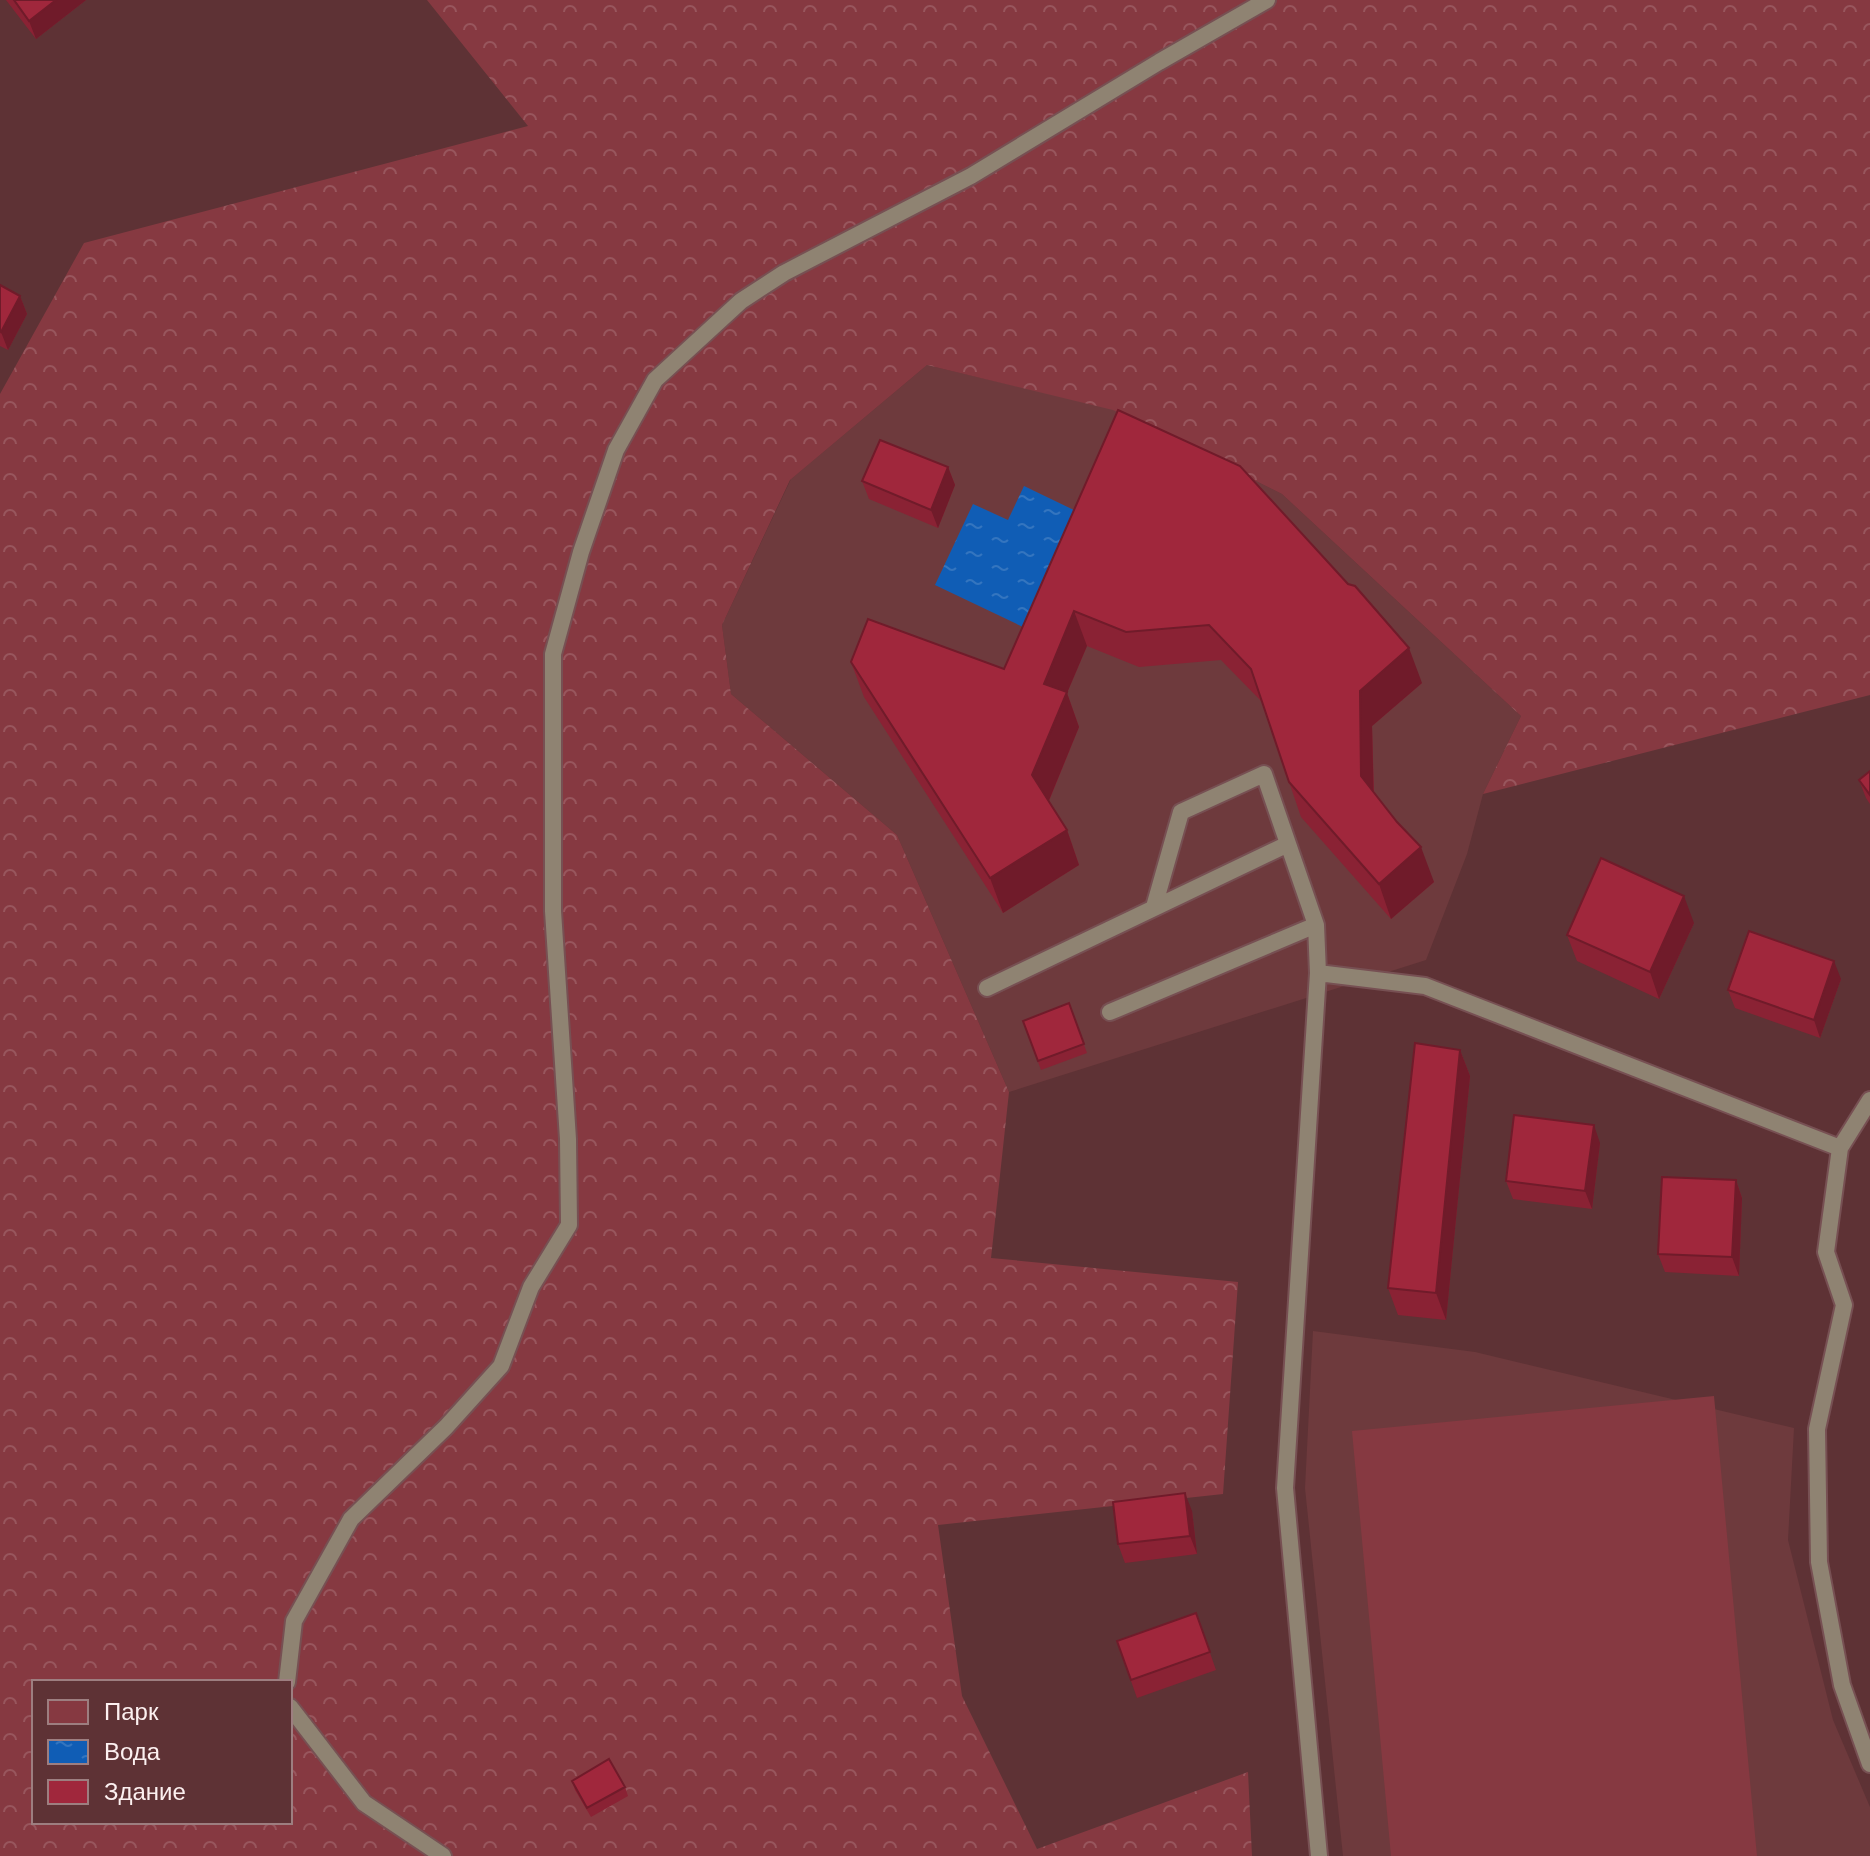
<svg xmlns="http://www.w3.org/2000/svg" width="1870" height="1856" viewBox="0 0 1870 1856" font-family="Helvetica,sans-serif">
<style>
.built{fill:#6e3a3d}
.green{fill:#863941}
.forest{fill:url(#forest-crowns);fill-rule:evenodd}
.water{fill:url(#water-ripples)}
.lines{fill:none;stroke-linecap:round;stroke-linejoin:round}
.service-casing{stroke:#775053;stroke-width:20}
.service{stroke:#8f8372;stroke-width:16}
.wall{fill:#8a2234}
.shaded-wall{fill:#701b2a}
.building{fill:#a0273c;stroke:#701b2a;stroke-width:2}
</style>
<defs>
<pattern id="forest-crowns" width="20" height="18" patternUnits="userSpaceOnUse" patternTransform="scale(2)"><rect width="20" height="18" fill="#863941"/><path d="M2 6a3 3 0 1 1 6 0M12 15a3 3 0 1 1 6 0" fill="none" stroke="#98565d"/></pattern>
<pattern id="water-ripples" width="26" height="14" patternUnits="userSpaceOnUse" patternTransform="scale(2)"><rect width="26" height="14" fill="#105db5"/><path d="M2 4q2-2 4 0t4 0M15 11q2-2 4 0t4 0" fill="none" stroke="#3475bf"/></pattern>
</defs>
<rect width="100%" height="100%" fill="#5e3235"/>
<path class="built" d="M 927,365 L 1110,408 L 1282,494 L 1521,716 L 1483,794 L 1467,854 L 1426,960 L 1009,1092 L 897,835 L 731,694 L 722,625 L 791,479 Z
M 1313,1331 L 1475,1352 L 1794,1428 L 1788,1540 L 1833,1720 L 1870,1807 L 1870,1856 L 1343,1856 L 1305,1488 Z"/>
<path class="green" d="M 1714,1396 L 1757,1856 L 1391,1856 L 1352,1431 Z"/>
<path class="forest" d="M 427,0 L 1870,0 L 1870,695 L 1483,794 L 1521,716 L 1282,494 L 1113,410 L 927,365 L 790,480 L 722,625 L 731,694 L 897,835 L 1009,1092 L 991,1258 L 1238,1282 L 1223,1494 L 938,1525 L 962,1696 L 1037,1849 L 1248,1772 L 1252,1856 L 0,1856 L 0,394 L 84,243 L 528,126 ZM 34,1682 L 290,1682 L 290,1822 L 34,1822 Z"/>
<path class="water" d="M 1024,486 L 1078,512 L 1023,627 L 935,585 L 973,504 L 1008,520 Z"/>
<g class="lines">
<g class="service-casing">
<path id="service" d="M 1154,907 L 1181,812 L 1264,774 L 1316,925 L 1318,973 L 1285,1488 L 1319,1856
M 1318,973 L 1425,986 L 1840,1148
M 987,988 L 1288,844
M 1110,1012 L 1316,925
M 1870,1100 L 1840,1148 L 1826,1252 L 1844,1305 L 1817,1429 L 1819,1562 L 1842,1685 L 1870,1764
M 287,1682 L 294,1621 L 351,1519 L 446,1427 L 501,1366 L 531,1287 L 569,1225 L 568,1139 L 553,911 L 553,654 L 581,552 L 616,450 L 655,380 L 741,301 L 784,273 L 971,176 L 1159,62 L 1267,0
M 290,1707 L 364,1803 L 443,1856"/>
</g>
<use href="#service" class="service"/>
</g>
<path class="wall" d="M 6,0 L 86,0 L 36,39 Z
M 0,285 L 20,296 L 27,314 L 8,350 L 0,346 Z
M 1118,410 L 1422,683 L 1372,726 L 1374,792 L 1434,882 L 1391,919 L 1301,817 L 1262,702 L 1221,660 L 1139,667 L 1087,646 L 1067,693 L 1079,727 L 1049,801 L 1067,830 L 1079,865 L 1003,913 L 864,697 L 851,662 L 1004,669 Z
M 948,467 L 955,485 L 938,528 L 869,499 L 862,481 Z
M 1870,771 L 1870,804 L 1866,798 L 1859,780 Z
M 1694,923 L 1659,999 L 1577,961 L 1567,935 Z
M 1841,979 L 1820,1038 L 1735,1008 L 1728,990 Z
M 1069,1003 L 1087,1053 L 1041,1070 L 1023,1021 Z
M 1460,1050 L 1470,1076 L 1446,1320 L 1398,1315 L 1388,1288 Z
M 1600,1143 L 1592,1209 L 1513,1199 L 1506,1181 Z
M 1736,1180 L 1742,1198 L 1739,1276 L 1665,1272 L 1658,1254 Z
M 1192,1511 L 1197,1554 L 1125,1563 L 1118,1544 Z
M 1196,1613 L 1216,1670 L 1137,1698 L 1117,1641 Z
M 572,1781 L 625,1787 L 628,1796 L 591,1817 L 575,1790 Z"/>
<path class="shaded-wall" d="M 56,0 L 86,0 L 36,39 L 29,21 Z
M 20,296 L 27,314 L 8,350 L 1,332 Z
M 948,467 L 955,485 L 938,528 L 931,510 Z
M 1074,611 L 1087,646 L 1067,693 L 1079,727 L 1045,810 L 1032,775 L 1044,684 Z
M 1409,648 L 1422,683 L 1372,726 L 1374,810 L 1361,776 L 1360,691 Z
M 1067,830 L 1079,865 L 1003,913 L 990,878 Z
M 1421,847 L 1434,882 L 1391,919 L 1379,884 Z
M 1684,896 L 1694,923 L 1659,999 L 1650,972 Z
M 1834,961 L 1841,979 L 1820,1038 L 1814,1020 Z
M 1460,1050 L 1470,1076 L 1446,1320 L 1436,1293 Z
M 1594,1125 L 1600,1143 L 1592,1209 L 1585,1191 Z
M 1736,1180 L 1742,1198 L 1739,1276 L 1732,1257 Z
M 1185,1493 L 1192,1511 L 1197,1554 L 1190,1536 Z"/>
<path class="building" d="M 14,0 L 56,0 L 29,21 Z
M 0,285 L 20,296 L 1,332 L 0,331 Z
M 1118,410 L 1240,466 L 1348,584 L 1355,586 L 1409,648 L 1360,691 L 1361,776 L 1397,822 L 1421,847 L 1379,884 L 1289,782 L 1251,669 L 1209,625 L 1126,632 L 1074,611 L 1044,684 L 1067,692 L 1032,775 L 1067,830 L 990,878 L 851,662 L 868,619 L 1004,669 Z
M 880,440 L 948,467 L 931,510 L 862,481 Z
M 1870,771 L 1870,795 L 1859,780 Z
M 1601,858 L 1684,896 L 1650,972 L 1567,935 Z
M 1749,931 L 1834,961 L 1814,1020 L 1728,990 Z
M 1069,1003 L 1084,1044 L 1038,1061 L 1023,1021 Z
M 1415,1043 L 1460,1050 L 1436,1293 L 1388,1288 Z
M 1514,1115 L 1594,1125 L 1585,1191 L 1506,1181 Z
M 1662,1177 L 1736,1180 L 1732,1257 L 1658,1254 Z
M 1185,1493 L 1190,1536 L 1118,1544 L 1113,1502 Z
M 1196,1613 L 1210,1652 L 1131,1680 L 1117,1641 Z
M 609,1759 L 625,1787 L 587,1808 L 572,1781 Z"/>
<rect x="32" y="1680" width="260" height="144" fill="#5e3235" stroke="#9d7e80" stroke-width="2"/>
<rect x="48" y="1700" width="40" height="24" fill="#863941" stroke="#9d7e80" stroke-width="2"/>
<text x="104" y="1720" font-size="24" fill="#fcf0f0">Парк</text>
<rect x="48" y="1740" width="40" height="24" fill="url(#water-ripples)" stroke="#9d7e80" stroke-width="2"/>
<text x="104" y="1760" font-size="24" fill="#fcf0f0">Вода</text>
<rect x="48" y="1780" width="40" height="24" fill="#a0273c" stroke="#9d7e80" stroke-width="2"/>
<text x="104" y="1800" font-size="24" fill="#fcf0f0">Здание</text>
</svg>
